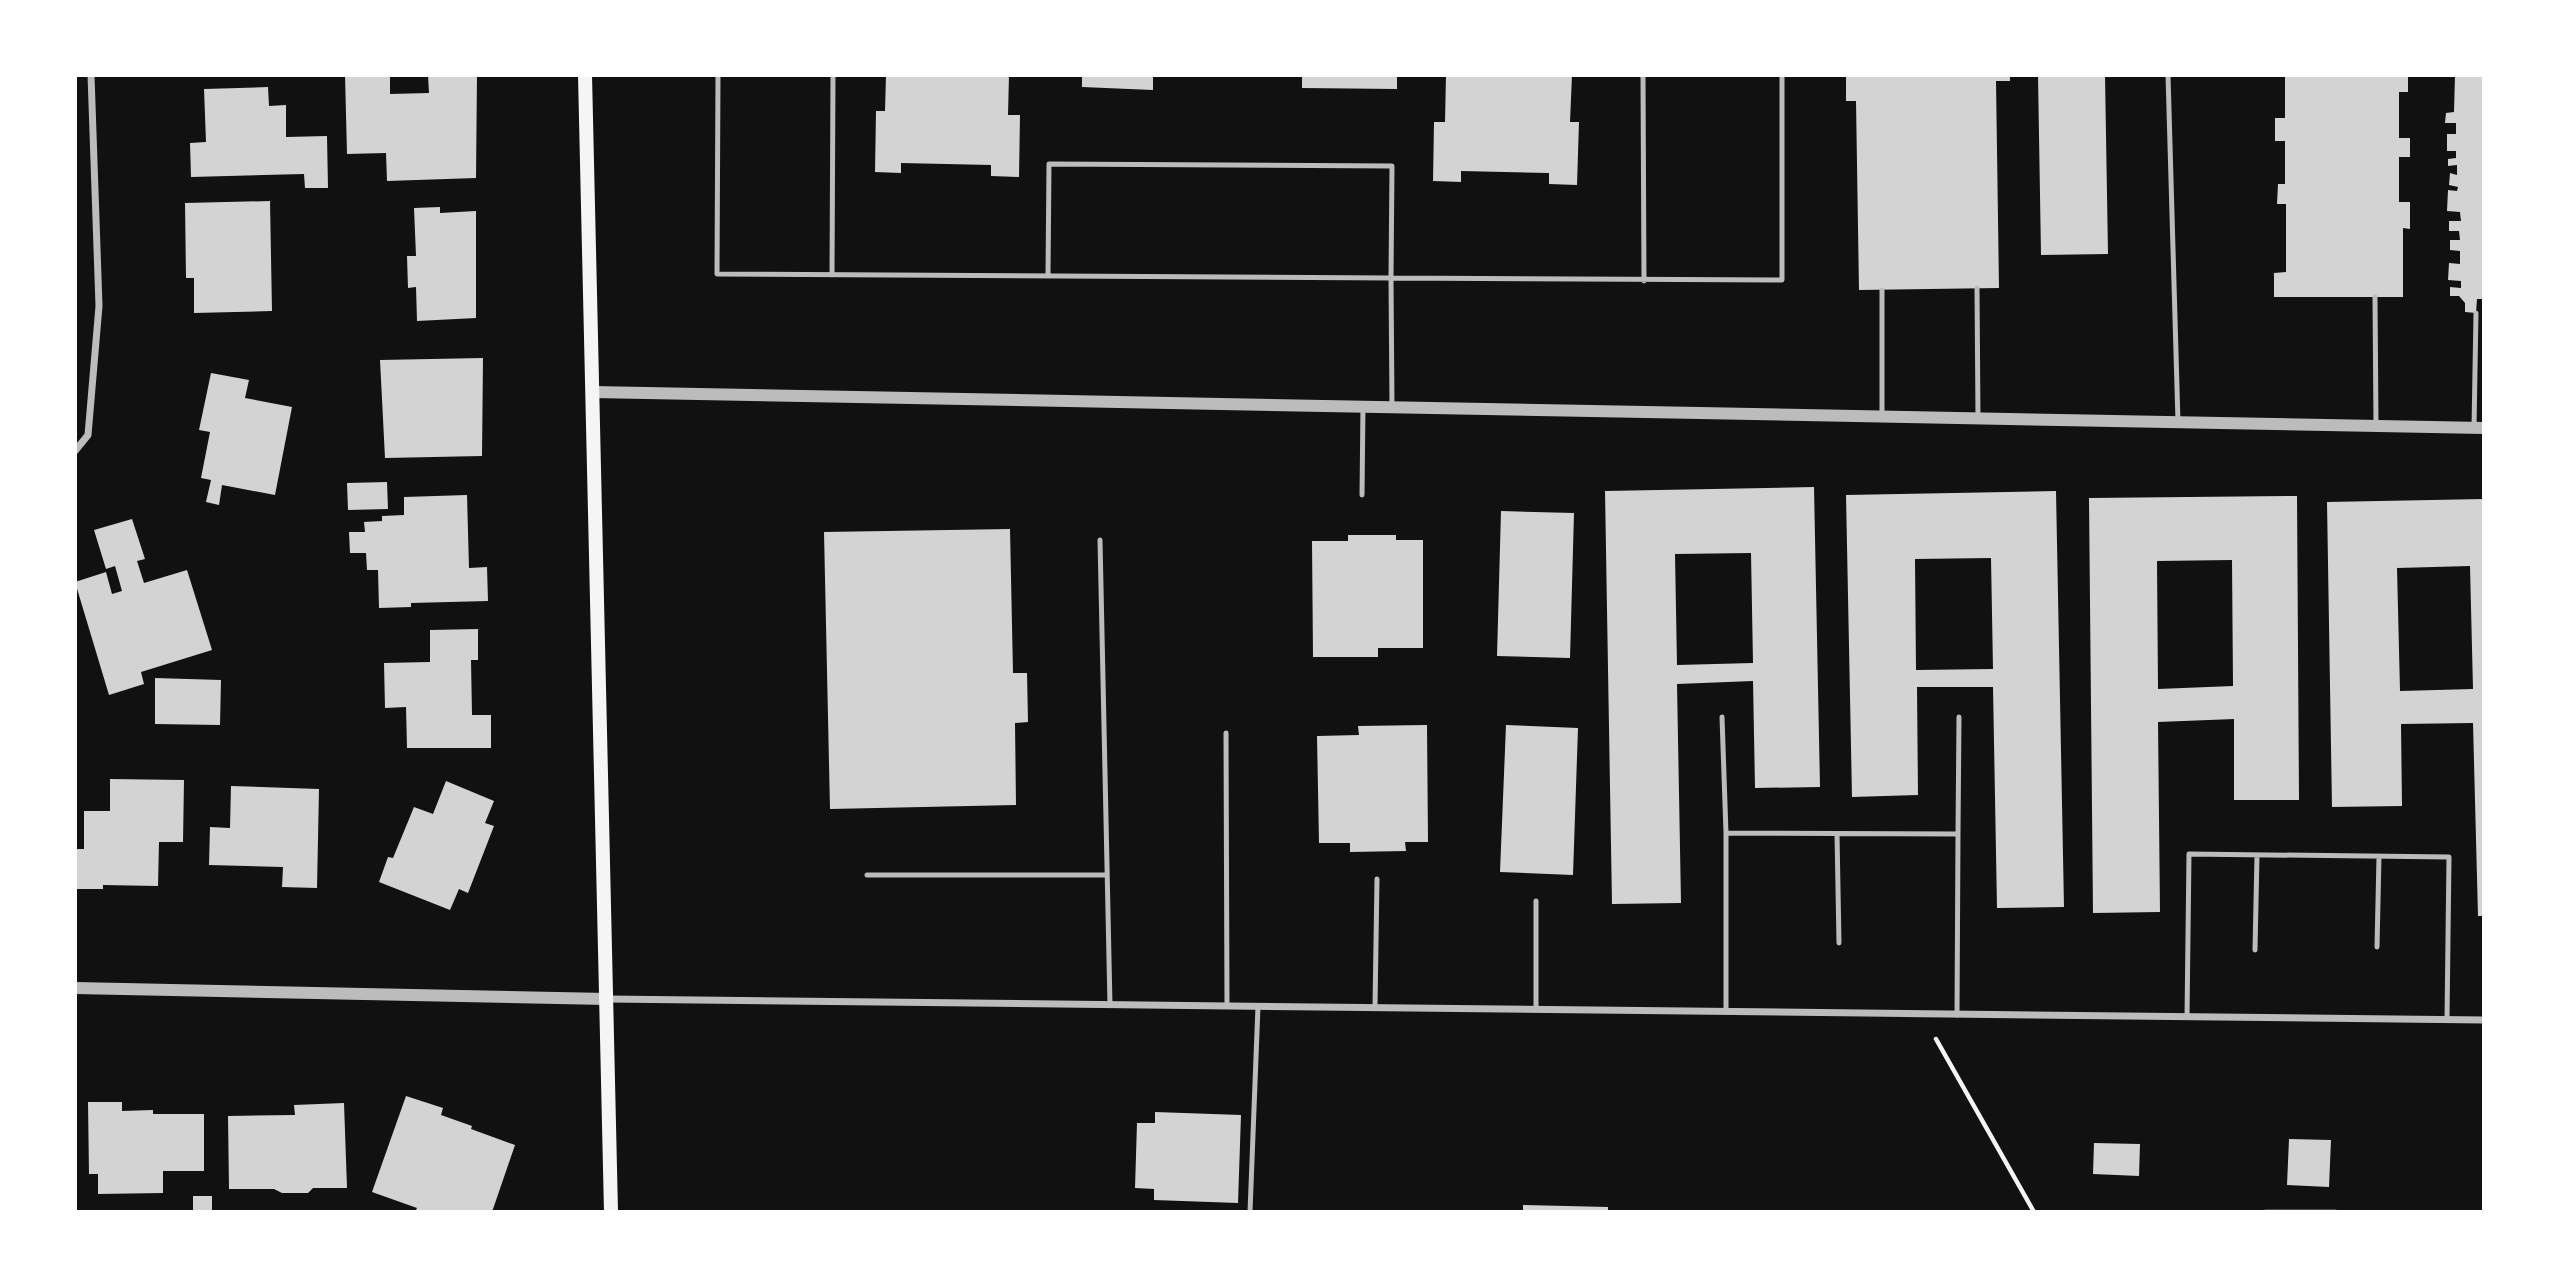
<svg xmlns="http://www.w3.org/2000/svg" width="2559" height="1287" viewBox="0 0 2559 1287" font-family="Commissioner,sans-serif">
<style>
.building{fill:#d3d3d3;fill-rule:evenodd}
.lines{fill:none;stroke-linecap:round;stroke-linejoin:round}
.path{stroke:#f5f5f5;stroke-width:4.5}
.service{stroke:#bcbcbc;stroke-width:5}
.minor{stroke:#bcbcbc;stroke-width:7}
.tertiary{stroke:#bcbcbc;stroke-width:12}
.secondary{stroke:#f5f5f5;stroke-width:14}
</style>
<rect width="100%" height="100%" fill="#111"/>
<path class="building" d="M 345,75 L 390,75 L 390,94 L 429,93 L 428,75 L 477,75 L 476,178 L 387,181 L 386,153 L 347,154 Z
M 886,75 L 1009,75 L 1008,115 L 1020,115 L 1019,177 L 991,176 L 991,165 L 901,163 L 901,173 L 875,172 L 876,111 L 885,111 Z
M 1082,75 L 1153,75 L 1153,90 L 1082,87 Z
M 1302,75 L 1397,75 L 1397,89 L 1302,88 Z
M 1446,75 L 1572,75 L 1570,122 L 1579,122 L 1577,185 L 1549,184 L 1549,173 L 1461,171 L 1461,182 L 1433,181 L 1434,122 L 1445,122 Z
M 1846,75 L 2010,75 L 2010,81 L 1996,81 L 1999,288 L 1859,290 L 1856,101 L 1846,101 Z
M 2038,75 L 2105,75 L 2108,254 L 2041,255 Z
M 2285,75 L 2408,75 L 2408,92 L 2399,92 L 2399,138 L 2410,138 L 2410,157 L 2399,157 L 2399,202 L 2410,202 L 2410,229 L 2403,228 L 2403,297 L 2274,297 L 2274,273 L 2286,272 L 2286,204 L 2277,204 L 2278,184 L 2285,184 L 2285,141 L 2275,141 L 2275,118 L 2285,118 Z
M 2455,75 L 2484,75 L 2484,299 L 2477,299 L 2476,313 L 2465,312 L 2465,303 L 2459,296 L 2450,296 L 2450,287 L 2461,288 L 2461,281 L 2448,280 L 2449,263 L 2460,264 L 2460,251 L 2450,250 L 2450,240 L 2460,240 L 2459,231 L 2449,231 L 2449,221 L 2461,221 L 2460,212 L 2447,211 L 2448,190 L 2457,191 L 2458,187 L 2449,185 L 2450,173 L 2457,175 L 2457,165 L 2448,166 L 2448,159 L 2456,158 L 2456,151 L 2447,151 L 2447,134 L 2456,134 L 2456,123 L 2445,123 L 2446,113 L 2454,112 Z
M 268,87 L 269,106 L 286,105 L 286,137 L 327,136 L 328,188 L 305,188 L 304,174 L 191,177 L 190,143 L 206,142 L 204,89 Z
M 270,201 L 272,311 L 194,313 L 194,278 L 186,278 L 185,203 Z
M 440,207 L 440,213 L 476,211 L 476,318 L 417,321 L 416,287 L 408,288 L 407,256 L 416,256 L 414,208 Z
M 483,358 L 482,456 L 385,458 L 380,360 Z
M 211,373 L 249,380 L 245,398 L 292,407 L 275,495 L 222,485 L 219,505 L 206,502 L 211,480 L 201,478 L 210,432 L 199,430 Z
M 387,482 L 388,509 L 348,510 L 347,483 Z
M 1814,487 L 1820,787 L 1755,788 L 1753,681 L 1677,684 L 1681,903 L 1612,904 L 1605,491 ZM 1751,553 L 1753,663 L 1677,665 L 1675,554 Z
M 2056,491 L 2064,907 L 1997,908 L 1993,687 L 1917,687 L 1918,795 L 1852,797 L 1846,495 ZM 1991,558 L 1993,669 L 1916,670 L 1915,559 Z
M 467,495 L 469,568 L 487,567 L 488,601 L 411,603 L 411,607 L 379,608 L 378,570 L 367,570 L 366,553 L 350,553 L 349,532 L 365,532 L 364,522 L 382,521 L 382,516 L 404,515 L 404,497 Z
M 2297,496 L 2299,800 L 2234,800 L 2234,719 L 2158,722 L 2160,912 L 2093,913 L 2089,498 ZM 2232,560 L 2233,686 L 2158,689 L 2157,561 Z
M 2484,499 L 2484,916 L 2478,916 L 2473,723 L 2401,724 L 2402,806 L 2332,807 L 2327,502 ZM 2470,566 L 2473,689 L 2400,691 L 2397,568 Z
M 1501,511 L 1574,513 L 1570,658 L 1497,656 Z
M 132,519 L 145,559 L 137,561 L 144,583 L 187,570 L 212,650 L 141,672 L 144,684 L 109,695 L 75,582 L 106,572 L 112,594 L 122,591 L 115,566 L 106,569 L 94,530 Z
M 1010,529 L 1013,673 L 1027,673 L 1028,722 L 1015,723 L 1016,805 L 830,809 L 824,532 Z
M 1348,535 L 1396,535 L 1396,540 L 1423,540 L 1423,648 L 1378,648 L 1378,657 L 1313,657 L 1312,541 L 1348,541 Z
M 478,629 L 478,660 L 471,660 L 472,715 L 491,715 L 491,748 L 407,748 L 406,707 L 385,708 L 384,663 L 430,662 L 430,630 Z
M 155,678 L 221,680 L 220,725 L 155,724 Z
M 1427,725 L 1428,842 L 1405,842 L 1406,851 L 1350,852 L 1350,843 L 1319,843 L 1317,736 L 1359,735 L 1358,726 Z
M 1506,725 L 1578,728 L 1573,875 L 1500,872 Z
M 110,779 L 184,780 L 183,842 L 159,842 L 158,886 L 103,885 L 103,889 L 75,889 L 75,849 L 84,849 L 84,811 L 110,811 Z
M 446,781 L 494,801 L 485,823 L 494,826 L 468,893 L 459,889 L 450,910 L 379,882 L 388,857 L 393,858 L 414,807 L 433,814 Z
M 231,786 L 319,789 L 317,888 L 282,887 L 283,867 L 209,865 L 210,827 L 230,828 Z
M 406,1096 L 443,1108 L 441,1115 L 472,1126 L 471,1129 L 515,1145 L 492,1212 L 415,1212 L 417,1208 L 372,1192 Z
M 88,1102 L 122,1102 L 122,1111 L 153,1110 L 153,1114 L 204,1114 L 204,1171 L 163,1171 L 163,1193 L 98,1194 L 98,1174 L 89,1174 Z
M 344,1103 L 347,1188 L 313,1188 L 308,1193 L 282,1193 L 274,1189 L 229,1189 L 228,1116 L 295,1115 L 294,1105 Z
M 1155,1112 L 1241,1115 L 1238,1203 L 1154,1200 L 1154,1189 L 1135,1188 L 1137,1123 L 1155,1123 Z
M 2289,1139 L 2331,1140 L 2329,1187 L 2287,1185 Z
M 2094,1143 L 2140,1144 L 2139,1176 L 2093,1174 Z
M 193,1196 L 212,1196 L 212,1212 L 193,1212 Z
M 1523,1205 L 1608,1207 L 1608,1212 L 1523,1212 Z"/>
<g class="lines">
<path class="path" d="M 1936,1039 L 2034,1212
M 2265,1212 L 2336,1212"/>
<path class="service" d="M 718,75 L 717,274 L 1391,278 L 1392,166 L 1049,164 L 1048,276
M 1643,75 L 1644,281
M 2168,75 L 2178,422
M 832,275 L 833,75
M 1977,288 L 1978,418
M 1882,290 L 1882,416
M 2375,297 L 2376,426
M 1392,407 L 1391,278 L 1782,280 L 1782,75
M 2474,428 L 2476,313
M 1362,495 L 1363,406
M 1100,540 L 1110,1005
M 1722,717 L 1726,833
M 1226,733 L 1227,1006
M 1837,834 L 1839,943
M 1958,834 L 1959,717
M 867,875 L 1107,875
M 2377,947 L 2379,857
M 2255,950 L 2257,855
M 1375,1007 L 1377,879
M 1536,1009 L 1536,901
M 1726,1011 L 1726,833 L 1958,834 L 1957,1015
M 2187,1017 L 2189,854 L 2449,857 L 2447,1020
M 1250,1212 L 1258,1006"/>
<path class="minor" d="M 75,451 L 88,435 L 99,306 L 91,75
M 607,999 L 2484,1020"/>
<path class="tertiary" d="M 593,392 L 2484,428
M 75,988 L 607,999"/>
<path class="secondary" d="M 585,75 L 611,1212"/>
</g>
<rect width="2559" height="1287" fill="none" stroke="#ffffff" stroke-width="154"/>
</svg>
